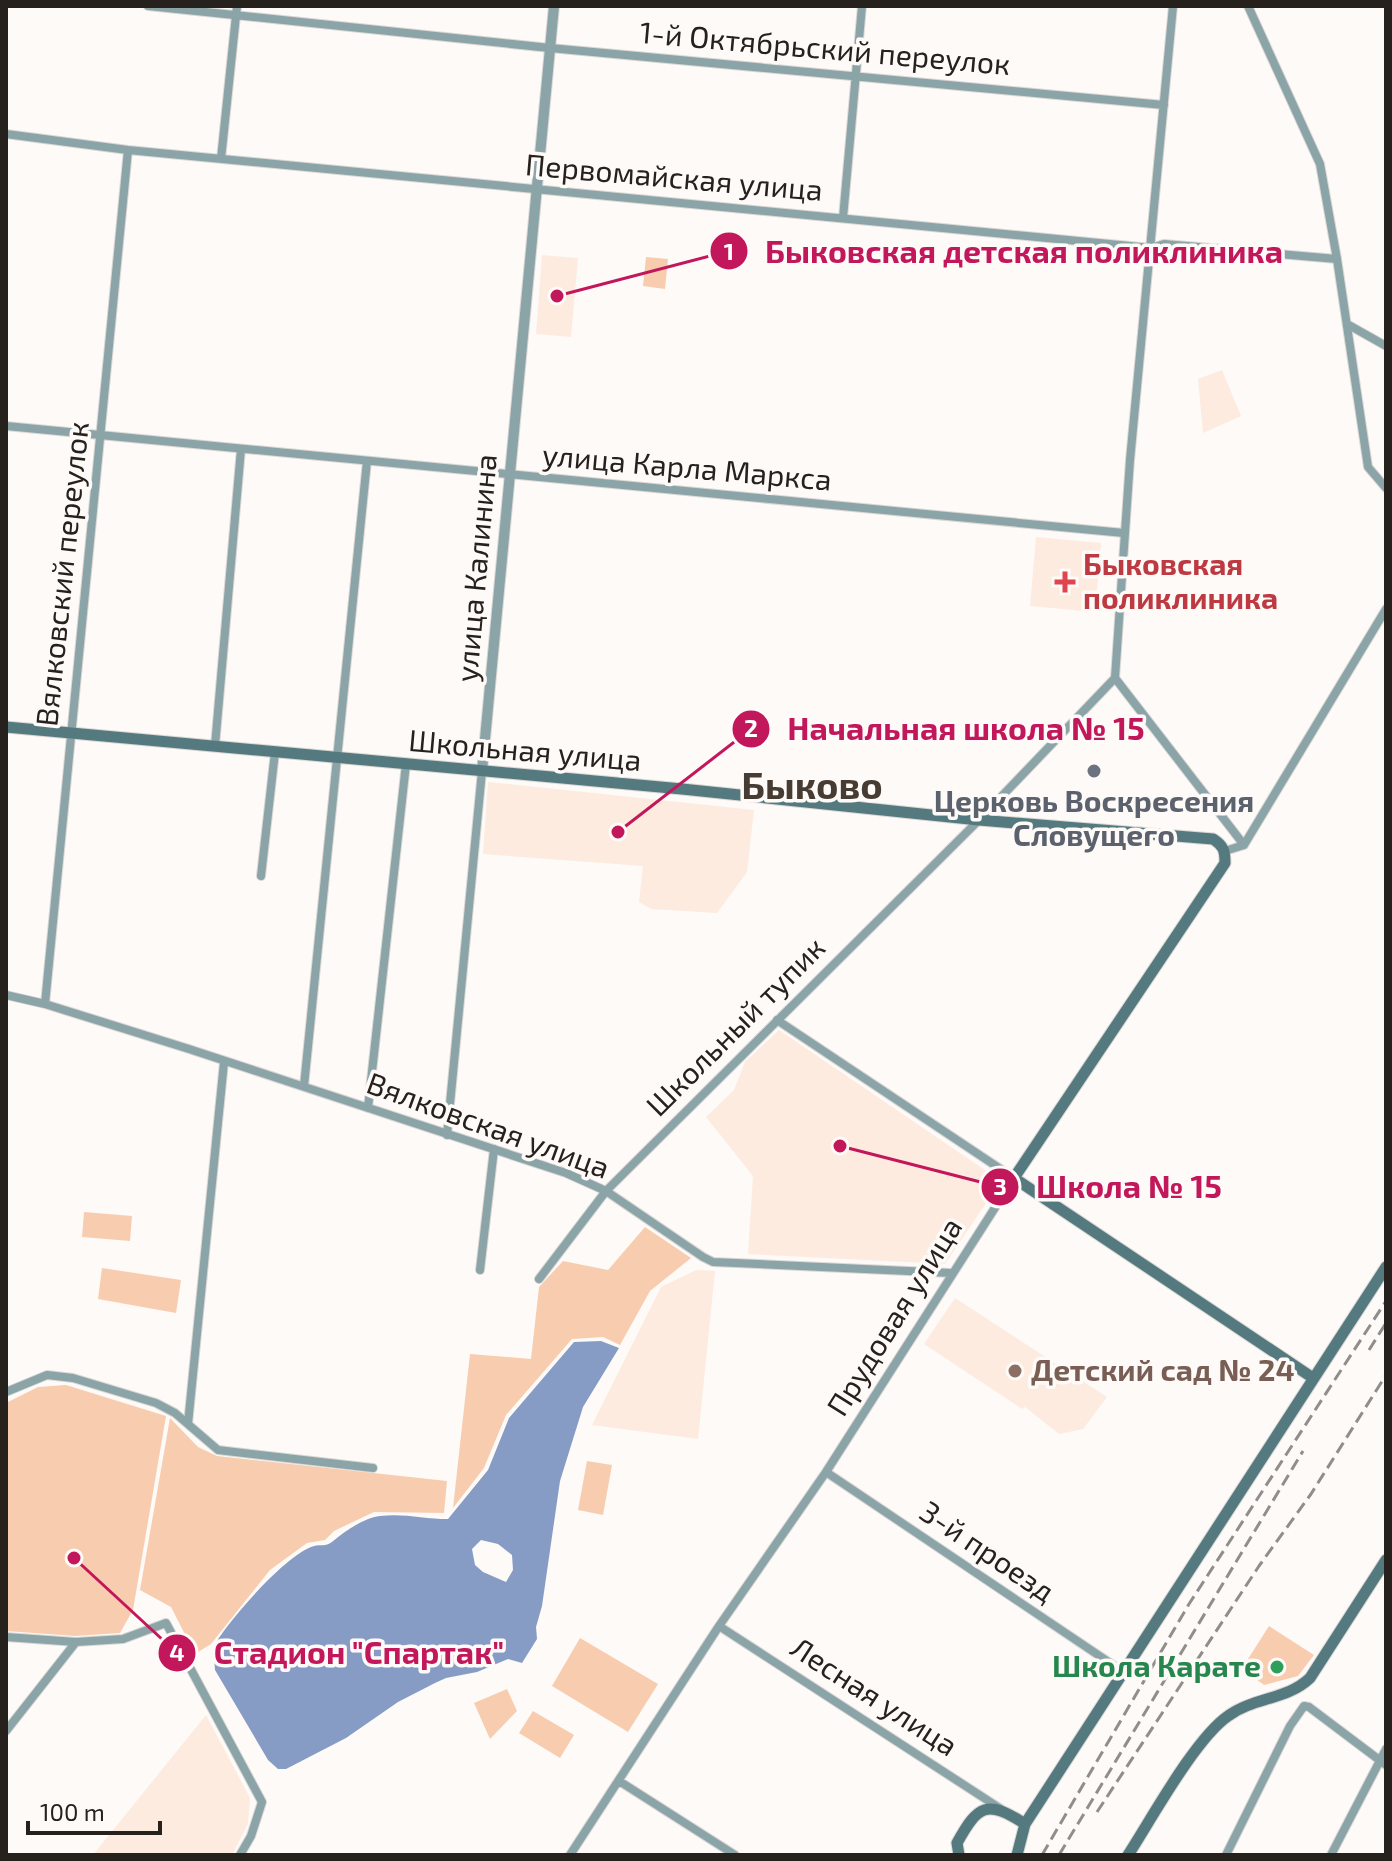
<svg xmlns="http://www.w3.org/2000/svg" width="1392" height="1861" viewBox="0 0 1392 1861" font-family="'Exo 2',sans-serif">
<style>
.built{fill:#fdebdf}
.green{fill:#f8cdaf}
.water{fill:#869cc4;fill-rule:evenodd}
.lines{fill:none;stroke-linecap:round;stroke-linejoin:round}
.minor-casing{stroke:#dbd7d5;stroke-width:10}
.tertiary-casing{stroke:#dbd7d5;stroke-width:12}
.secondary-casing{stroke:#dbd7d5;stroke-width:13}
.minor{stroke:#8aa4a7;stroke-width:8}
.tertiary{stroke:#8aa4a7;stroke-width:10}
.secondary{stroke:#547a7f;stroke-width:11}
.rail{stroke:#918d8a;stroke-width:3;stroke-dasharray:12 6;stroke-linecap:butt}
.health-dot{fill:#e0444e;stroke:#fdfaf8;stroke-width:3}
.worship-dot{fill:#6b7280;stroke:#fdfaf8;stroke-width:3}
.education-dot{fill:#8d6e63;stroke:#fdfaf8;stroke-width:3}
.leisure-dot{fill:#2e9e5b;stroke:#fdfaf8;stroke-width:3}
.labels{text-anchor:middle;stroke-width:7;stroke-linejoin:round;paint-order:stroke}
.street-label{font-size:30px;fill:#27211e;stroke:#fdfaf8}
.health-label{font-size:30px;font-weight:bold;fill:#be3a42;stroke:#fdfaf8;text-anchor:start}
.worship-label{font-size:30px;font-weight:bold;fill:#5b616d;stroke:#fdfaf8}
.education-label{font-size:30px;font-weight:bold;fill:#785e54;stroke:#fdfaf8;text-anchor:start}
.leisure-label{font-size:30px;font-weight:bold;fill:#27864d;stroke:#fdfaf8;text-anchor:end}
.district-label{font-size:38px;font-weight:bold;fill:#473c33;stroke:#fdfaf8}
.leader{fill:none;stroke:#c2185b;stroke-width:3}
.callout-dot{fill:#c2185b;stroke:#fdfaf8;stroke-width:3}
.mark-label{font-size:24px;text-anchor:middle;font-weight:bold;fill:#fff}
.callout-label{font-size:32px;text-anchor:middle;font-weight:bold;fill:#c2185b;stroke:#fdfaf8;stroke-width:7;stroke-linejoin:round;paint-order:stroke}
</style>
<rect width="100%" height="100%" fill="#fdfaf8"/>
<path class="built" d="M 542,255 L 578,258 L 571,337 L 536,334 Z
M 1222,370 L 1241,416 L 1203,433 L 1198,379 Z
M 1036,537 L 1101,543 L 1095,612 L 1030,606 Z
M 488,782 L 754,810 L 747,872 L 717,913 L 651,909 L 639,902 L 643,866 L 483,854 Z
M 779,1030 L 1001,1181 L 945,1264 L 748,1254 L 753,1176 L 706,1117 L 734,1090 L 745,1062 Z
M 696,1270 L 715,1271 L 698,1439 L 592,1425 L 661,1287 Z
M 955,1298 L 1107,1397 L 1083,1429 L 1059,1434 L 1025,1407 L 1022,1409 L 924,1344 Z
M 206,1715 L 250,1798 L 248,1824 L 232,1855 L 93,1855 Z"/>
<path class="green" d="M 646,257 L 668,259 L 665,289 L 643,286 Z
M 84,1212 L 132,1216 L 130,1241 L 82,1237 Z
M 645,1227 L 691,1258 L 650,1291 L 620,1345 L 603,1337 L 572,1339 L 506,1415 L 484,1468 L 453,1508 L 470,1354 L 531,1359 L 539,1287 L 563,1261 L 608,1270 Z
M 102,1268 L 181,1280 L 176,1313 L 98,1299 Z
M 66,1385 L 166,1416 L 133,1610 L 120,1633 L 75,1636 L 6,1631 L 6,1403 L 38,1387 Z
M 170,1418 L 198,1447 L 217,1456 L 447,1481 L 444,1513 L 374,1512 L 334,1531 L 325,1540 L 307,1543 L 270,1570 L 211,1644 L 195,1654 L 171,1607 L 140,1590 Z
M 587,1461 L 612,1465 L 603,1515 L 578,1510 Z
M 1269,1626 L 1314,1655 L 1298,1676 L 1264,1685 L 1248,1673 L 1248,1659 Z
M 580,1638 L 658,1684 L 628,1732 L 552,1686 Z
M 507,1689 L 517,1711 L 490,1739 L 474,1703 Z
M 533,1711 L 574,1735 L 560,1758 L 519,1733 Z"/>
<path class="water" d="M 601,1341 L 619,1348 L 583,1407 L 560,1481 L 542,1606 L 536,1627 L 537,1639 L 522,1663 L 508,1659 L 477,1672 L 446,1678 L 435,1683 L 398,1702 L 346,1738 L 286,1769 L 278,1769 L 268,1760 L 215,1670 C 214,1658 213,1645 221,1635 C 237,1612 287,1554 314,1546 C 321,1544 325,1547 332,1542 C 344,1532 363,1518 380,1516 C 403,1513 425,1519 448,1519 L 488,1470 L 509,1418 L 574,1342 ZM 481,1540 L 498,1544 L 512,1555 L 513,1570 L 506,1582 L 483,1572 L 475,1565 L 472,1549 Z"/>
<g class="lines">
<g class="minor-casing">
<path id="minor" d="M 148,6 L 550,48 L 1164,105
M 1173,6 L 1130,460 L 1115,678 L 1244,845
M 1248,6 L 1320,164 L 1337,259 L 1368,467 L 1386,488
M 6,134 L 128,150 L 1151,248 L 1164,244 L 1337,259
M 221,159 L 237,6
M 843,218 L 862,6
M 1347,324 L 1386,346
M 6,426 L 1124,533
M 215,746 L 241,449
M 1225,851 L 1244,845 L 1386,609
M 261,876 L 275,752
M 6,995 L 45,1004 L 189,1049 L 566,1173 L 606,1191 L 703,1257 L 713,1262 L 951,1273
M 45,1004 L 128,150
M 304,1086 L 367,461
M 368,1108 L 406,764
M 447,1135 L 482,771
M 480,1270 L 494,1149
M 539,1279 L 606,1191 L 979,820 L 1115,678
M 6,1392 L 47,1375 L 73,1378 L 156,1403 L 175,1413 L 218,1450 L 373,1468
M 188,1424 L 224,1062
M 826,1472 L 1122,1671
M 719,1626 L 1001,1809
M 6,1637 L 76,1642 L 123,1639 L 166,1623 L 262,1802 L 251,1836 L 240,1855
M 6,1731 L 76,1642
M 619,1781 L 735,1855
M 570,1855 L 719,1626 L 826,1472 L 1014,1178 L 777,1020
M 1226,1855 L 1290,1726 L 1304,1706 L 1309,1707 L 1386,1765
M 1331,1855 L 1386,1749"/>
</g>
<g class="tertiary-casing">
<path id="tertiary" d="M 482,771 L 554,6"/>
</g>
<g class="secondary-casing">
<path id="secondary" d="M 6,727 L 682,789 L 979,820 L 1213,839 C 1224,846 1225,851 1225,863 L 1014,1178 L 1313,1378
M 959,1855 L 957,1843 C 978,1805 987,1799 1025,1824
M 1017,1855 L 1025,1824 L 1386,1267
M 1128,1855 C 1152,1818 1195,1739 1228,1716 C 1254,1697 1287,1700 1310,1678 L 1386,1560"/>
</g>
<use href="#minor" class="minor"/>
<use href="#tertiary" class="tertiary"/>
<use href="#secondary" class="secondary"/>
<path class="rail" d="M 1369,1350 L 1386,1323
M 1097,1812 L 1259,1566 L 1311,1494 L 1386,1375
M 1042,1855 L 1189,1604 L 1386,1301
M 1059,1855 L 1303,1451"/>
</g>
<path class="health-dot" d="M1061 570h8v8h8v8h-8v8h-8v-8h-8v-8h8z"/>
<circle class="worship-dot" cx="1094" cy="771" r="8"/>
<circle class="education-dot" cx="1015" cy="1371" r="8"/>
<circle class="leisure-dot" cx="1277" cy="1667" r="8"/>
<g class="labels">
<g class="street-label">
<text transform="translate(825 49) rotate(5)" y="10">1-й Октябрьский переулок</text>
<text transform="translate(674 178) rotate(5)" y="10">Первомайская улица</text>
<text transform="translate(687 468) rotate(5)" y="10">улица Карла Маркса</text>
<text transform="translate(477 568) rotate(-85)" y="10">улица Калинина</text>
<text transform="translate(63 574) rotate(-84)" y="10">Вялковский переулок</text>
<text transform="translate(525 751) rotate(5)" y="10">Школьная улица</text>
<text transform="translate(736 1027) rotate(-45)" y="10">Школьный тупик</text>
<text transform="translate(488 1126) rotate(20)" y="10">Вялковская улица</text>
<text transform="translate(895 1317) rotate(-58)" y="10">Прудовая улица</text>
<text transform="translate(987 1552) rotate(34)" y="10">3-й проезд</text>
<text transform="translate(874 1697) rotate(33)" y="10">Лесная улица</text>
</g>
<g class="health-label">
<text x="1083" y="575">Быковская<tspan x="1083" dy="34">поликлиника</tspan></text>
</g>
<g class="worship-label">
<text x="1094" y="812">Церковь Воскресения<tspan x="1094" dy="34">Словущего</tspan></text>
</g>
<g class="education-label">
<text x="1031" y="1381">Детский сад № 24</text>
</g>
<g class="leisure-label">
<text x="1261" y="1677">Школа Карате</text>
</g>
<g class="district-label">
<text x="812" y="799">Быково</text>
</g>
</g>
<path class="leader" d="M557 296L729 251M618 832L751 729M840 1146L1000 1187M74 1558L177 1653"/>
<g class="callout-dot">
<circle cx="557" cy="296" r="8"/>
<circle cx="618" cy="832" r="8"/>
<circle cx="840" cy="1146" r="8"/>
<circle cx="74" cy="1558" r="8"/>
<circle cx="729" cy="251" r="20"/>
<circle cx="751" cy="729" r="20"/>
<circle cx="1000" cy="1187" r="20"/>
<circle cx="177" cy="1653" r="20"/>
</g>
<g class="mark-label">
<text x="729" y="260">1</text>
<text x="751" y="737">2</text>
<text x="1000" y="1195">3</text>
<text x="177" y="1661">4</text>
</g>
<g class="callout-label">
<text x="1024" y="263">Быковская детская поликлиника</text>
<text x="966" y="740">Начальная школа № 15</text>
<text x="1129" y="1198">Школа № 15</text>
<text x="359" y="1664">Стадион "Спартак"</text>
</g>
<rect width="1392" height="1861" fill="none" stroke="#27211e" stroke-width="16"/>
<path d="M28 1821v12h132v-12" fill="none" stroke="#27211e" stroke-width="4"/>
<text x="40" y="1821" font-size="24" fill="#27211e" stroke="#fdfaf8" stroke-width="6" paint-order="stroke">100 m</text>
</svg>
